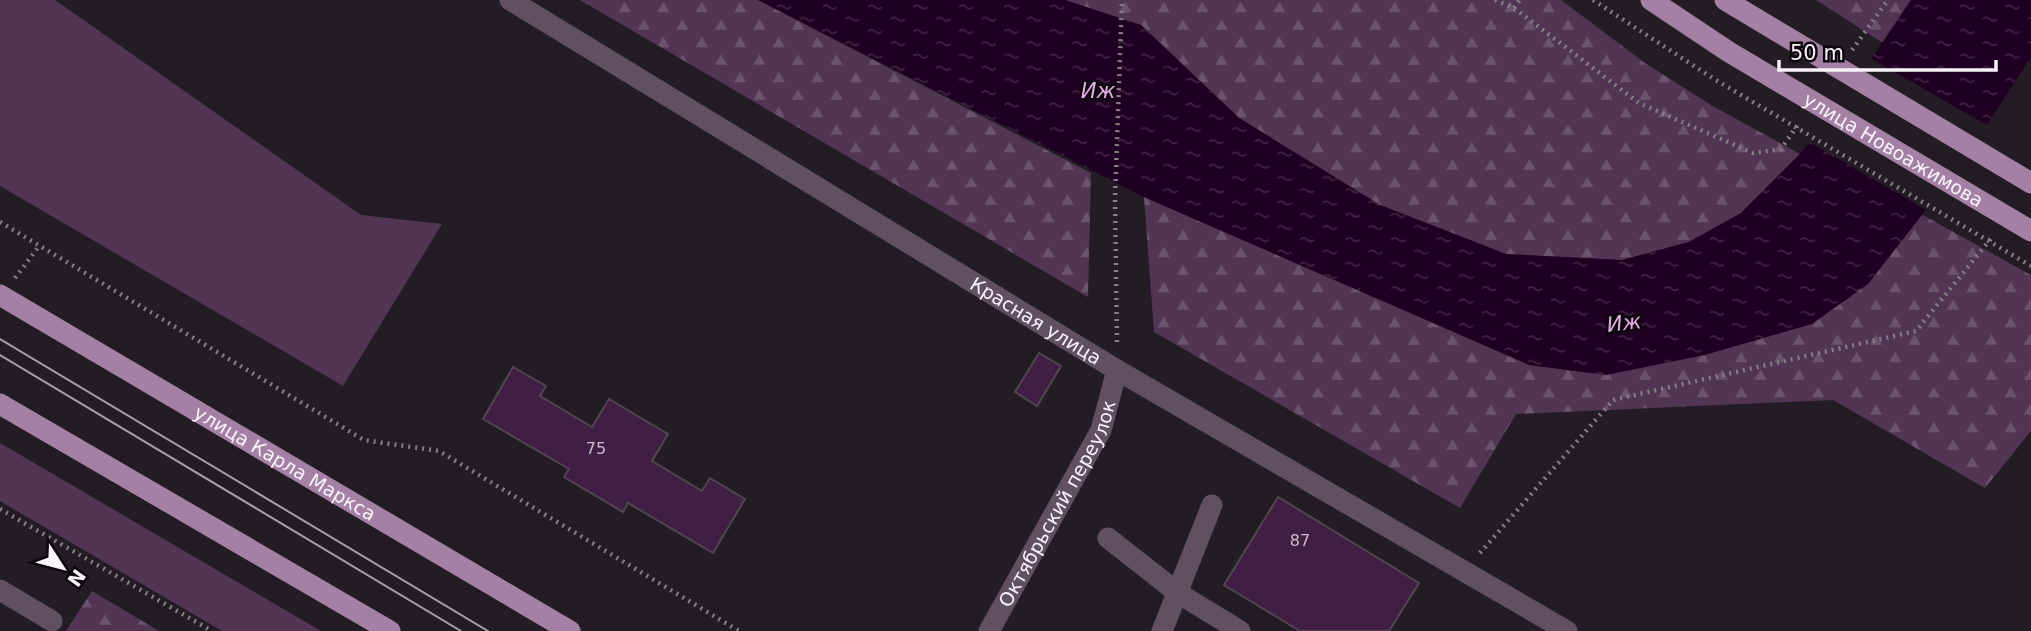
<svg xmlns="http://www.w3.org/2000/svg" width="2031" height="631" viewBox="0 0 2031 631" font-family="'DejaVu Sans',sans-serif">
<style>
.green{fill:#523554}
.forest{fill:url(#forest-firs)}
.water{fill:url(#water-ripples)}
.pier{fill:#241c25}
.building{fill:#411e43;stroke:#504650;stroke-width:2}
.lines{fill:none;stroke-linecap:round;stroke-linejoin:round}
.path{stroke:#867f86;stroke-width:4.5;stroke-dasharray:2 5;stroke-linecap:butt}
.minor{stroke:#615061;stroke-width:21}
.major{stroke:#a380a4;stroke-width:21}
.tram{stroke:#a6a0a7;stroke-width:2}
.labels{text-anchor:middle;stroke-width:5;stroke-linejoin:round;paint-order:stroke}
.number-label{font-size:16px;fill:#cbbecc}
.street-label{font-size:19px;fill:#f9f3f9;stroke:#0b080b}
.water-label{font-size:21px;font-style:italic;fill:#e8aceb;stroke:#0b080b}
</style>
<defs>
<pattern id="forest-firs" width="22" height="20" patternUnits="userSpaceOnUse" patternTransform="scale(1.75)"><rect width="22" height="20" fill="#523554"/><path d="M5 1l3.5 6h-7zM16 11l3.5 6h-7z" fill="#6c536d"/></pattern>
<pattern id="water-ripples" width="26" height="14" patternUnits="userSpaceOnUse" patternTransform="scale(1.75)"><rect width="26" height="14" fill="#1f0022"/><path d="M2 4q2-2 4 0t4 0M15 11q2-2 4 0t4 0" fill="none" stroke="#402643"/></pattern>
</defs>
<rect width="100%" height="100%" fill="#241c25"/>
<path class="green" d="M 0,0 L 55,0 L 361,215 L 442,224 L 343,386 L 0,186 Z
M 0,443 L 321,631 L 222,631 L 0,501 Z"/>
<path class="forest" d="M 580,0 L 758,0 L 1091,173 L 1088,297 Z
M 1065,0 L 1561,0 L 1645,63 L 1711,105 L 1800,154 L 1741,213 L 1689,242 L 1622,260 L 1506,254 L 1380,205 L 1239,118 L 1141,25 Z
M 1816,0 L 1911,0 L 1883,43 Z
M 1144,197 L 1529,365 L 1606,375 L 1868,284 L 1921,214 L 2031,275 L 2031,431 L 1985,488 L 1833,400 L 1516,414 L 1460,508 L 1154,332 Z
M 92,591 L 159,631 L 66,631 Z"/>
<path class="water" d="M 758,0 L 1065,0 L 1141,25 L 1239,118 L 1380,205 L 1506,254 L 1622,260 L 1689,242 L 1741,213 L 1800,154 L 1845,98 L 1911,0 L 2031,0 L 2031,57 L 1961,165 L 1868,284 L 1812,324 L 1705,355 L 1606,375 L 1530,365 L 1144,197 Z"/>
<path class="pier" d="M 1869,57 L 1990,127 L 1964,167 L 1928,211 L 1806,140 Z"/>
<path class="building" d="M 1039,353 L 1061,366 L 1037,406 L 1015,392 Z
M 513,367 L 546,386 L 540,396 L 592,427 L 609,399 L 668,434 L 652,461 L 702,491 L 710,478 L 745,499 L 713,553 L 628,503 L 623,512 L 564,477 L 569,469 L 483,419 Z
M 1278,497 L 1419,583 L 1389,631 L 1300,631 L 1224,585 Z"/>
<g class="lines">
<path class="path" d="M 1495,0 L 1514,8 L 1639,103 L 1753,153 L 1781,149 L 1799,123
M 1593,0 L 1714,79 L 2031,266
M 1514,8 L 1520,0
M 1852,50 L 1888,0
M 0,222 L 364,440 L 439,451 L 739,631
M 15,278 L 40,245
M 1117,342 L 1115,199 L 1122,0
M 0,509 L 212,631
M 1480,553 L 1613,400 L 1916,331 L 1993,236"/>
<g class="minor">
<path id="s1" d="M 510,0 L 1117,370 L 1567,631"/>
<path d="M 1108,538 L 1178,593 L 1240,631"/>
<path d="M 0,590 L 52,621"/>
<path id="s2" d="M 989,631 L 1101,430 L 1117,370"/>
<path d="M 1162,631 L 1212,505"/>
</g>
<g class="major">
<path id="s3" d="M 1651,0 L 1729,52 L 2031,231"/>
<path d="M 1725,0 L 2031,183"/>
<path id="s4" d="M 0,295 L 570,631"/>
<path d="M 0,404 L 390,631"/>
</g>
<path class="tram" d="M 0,339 L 488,631
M 0,355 L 461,631"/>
</g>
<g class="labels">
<g class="number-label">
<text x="596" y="454">75</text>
<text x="1300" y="546">87</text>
</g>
<g class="street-label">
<text dy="7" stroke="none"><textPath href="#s3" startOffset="285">улица Новоажимова</textPath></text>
<text dy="7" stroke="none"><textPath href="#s1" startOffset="616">Красная улица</textPath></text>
<text dy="7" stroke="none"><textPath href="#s4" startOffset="331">улица Карла Маркса</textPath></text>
<text dy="7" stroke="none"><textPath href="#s2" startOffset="145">Октябрьский переулок</textPath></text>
</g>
<g class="water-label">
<text x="1098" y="98">Иж</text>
<text transform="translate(1624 323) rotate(-7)" y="7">Иж</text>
</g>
</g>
<g transform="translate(63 568) rotate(126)" stroke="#0b080b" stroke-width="5" paint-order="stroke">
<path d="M0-5L12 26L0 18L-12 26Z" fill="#f9f3f9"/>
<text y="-10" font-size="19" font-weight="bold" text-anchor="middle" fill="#f9f3f9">N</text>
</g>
<path d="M1779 60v10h217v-10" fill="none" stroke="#f9f3f9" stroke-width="3.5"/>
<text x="1790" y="60" font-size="21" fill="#f9f3f9" stroke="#0b080b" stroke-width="5" paint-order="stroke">50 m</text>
</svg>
